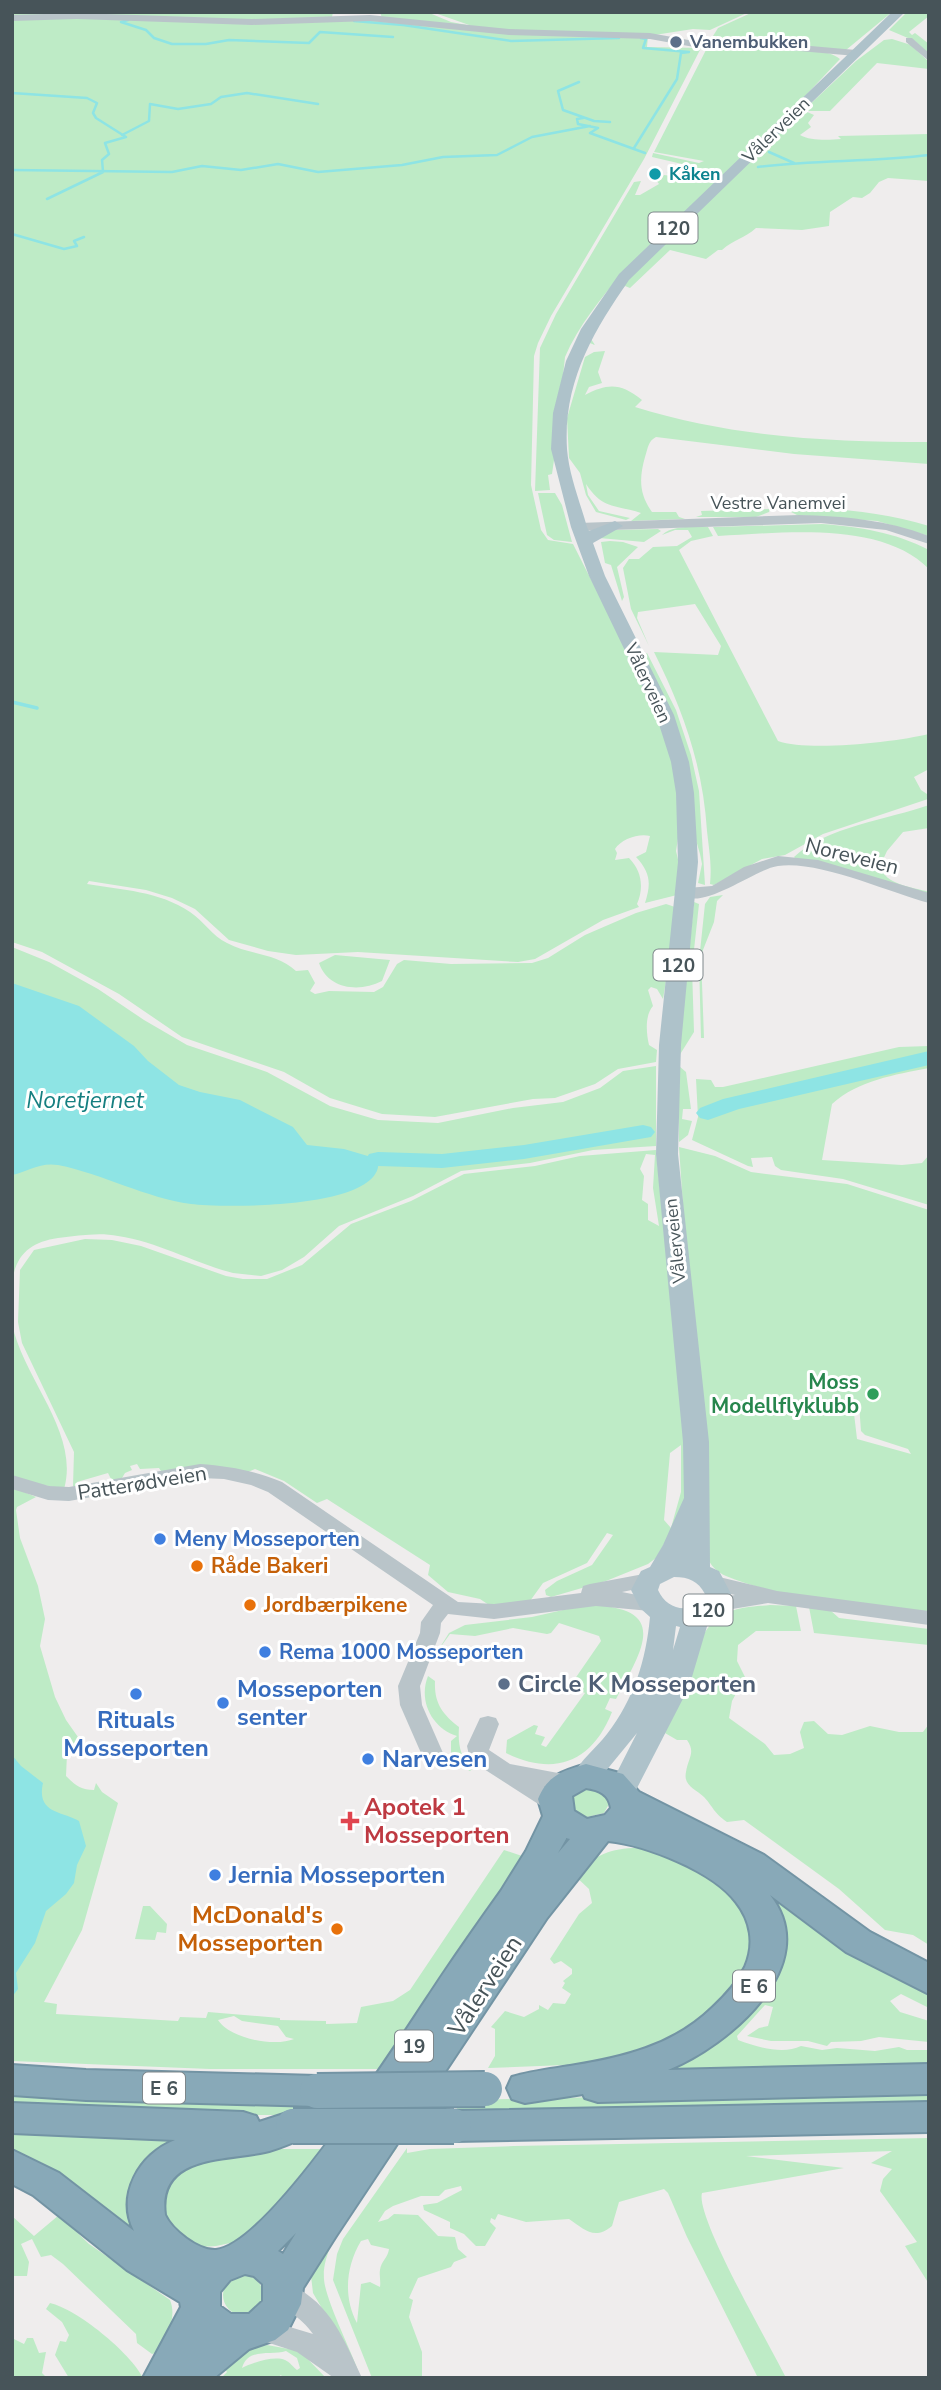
<svg xmlns="http://www.w3.org/2000/svg" width="941" height="2390" viewBox="0 0 941 2390" font-family="'Nunito Sans',sans-serif">
<style>
.green{fill:#beebc6;fill-rule:evenodd}
.water{fill:#8ee4e4}
.lines{fill:none;stroke-linecap:round;stroke-linejoin:round}
.stream-far1{stroke:#8ee4e4;stroke-width:2.5}
.stream{stroke:#8ee4e4;stroke-width:3.5}
.river{fill:#8ee4e4;fill-rule:evenodd}
.highway-casing{stroke:#7394a4;stroke-width:4}
.minor{fill:#b9c4c9;fill-rule:evenodd}
.major{fill:#aec2ca;fill-rule:evenodd}
.highway{fill:#88a9b8;fill-rule:evenodd}
.highway-bridge-casing{stroke:#7394a4;stroke-width:38;stroke-linecap:butt}
.highway-bridge{stroke:#88a9b8;stroke-width:34}
.service-dot{fill:#5c6f8a;stroke:#fff;stroke-width:2.5}
.culture-dot{fill:#0f9aa8;stroke:#fff;stroke-width:2.5}
.leisure-dot{fill:#2e9e5b;stroke:#fff;stroke-width:2.5}
.shop-dot{fill:#3f7fe0;stroke:#fff;stroke-width:2.5}
.food-dot{fill:#e8710a;stroke:#fff;stroke-width:2.5}
.health-dot{fill:#e0444e;stroke:#fff;stroke-width:2.5}
.labels{text-anchor:middle;stroke-width:6;stroke-linejoin:round;paint-order:stroke}
.far-service-label{font-size:18px;font-weight:bold;fill:#4e5e75;stroke:#fff;text-anchor:start}
.far-street-label{font-size:18px;fill:#475459;stroke:#fff}
.far-culture-label{font-size:18px;font-weight:bold;fill:#0d838f;stroke:#fff;text-anchor:start}
.shield{fill:#fff;stroke:#7e878b;stroke-width:2}
.shield-label{font-size:19px;font-weight:bold;fill:#475459}
.street-label{font-size:21px;fill:#475459;stroke:#fff}
.leisure-label{font-size:21px;font-weight:bold;fill:#27864d;stroke:#fff;text-anchor:end}
.shop-label{font-size:21px;font-weight:bold;fill:#366cbe;stroke:#fff;text-anchor:start}
.food-label{font-size:21px;font-weight:bold;fill:#c56008;stroke:#fff;text-anchor:start}
.water-label{font-size:23px;font-style:italic;fill:#167f80;stroke:#fff}
.near-service-label{font-size:24px;font-weight:bold;fill:#4e5e75;stroke:#fff;text-anchor:start}
.near-shop-label{font-size:24px;font-weight:bold;fill:#366cbe;stroke:#fff;text-anchor:start}
.near-health-label{font-size:24px;font-weight:bold;fill:#be3a42;stroke:#fff;text-anchor:start}
.near-food-label{font-size:24px;font-weight:bold;fill:#c56008;stroke:#fff;text-anchor:end}
.near-street-label{font-size:24px;fill:#475459;stroke:#fff}
</style>
<rect width="100%" height="100%" fill="#efeded"/>
<path class="green" d="M 12,12 L 333,12 L 332,17 L 382,18 L 380,12 L 427,12 L 451,22 L 472,26 L 432,12 L 749,12 L 710,30 L 693,29 L 648,36 L 647,47 L 701,48 L 644,159 L 551,316 L 538,343 L 534,356 L 531,485 L 541,530 L 548,540 L 573,544 L 655,706 L 673,761 L 680,826 L 676,851 L 681,872 L 677,895 L 645,903 C 651,884 651,873 636,857 L 646,852 L 650,836 C 639,833 621,839 615,849 L 617,853 L 615,860 L 629,858 C 642,871 644,888 637,904 L 639,907 L 603,920 L 535,959 L 518,962 L 358,952 L 296,955 L 268,951 L 229,940 L 195,909 L 172,898 L 146,890 L 89,881 L 87,884 C 122,890 159,891 190,912 C 204,921 212,936 227,943 C 249,955 277,953 296,971 L 308,970 L 315,983 L 310,991 L 315,994 L 329,991 L 374,992 L 383,987 L 397,964 L 404,960 L 451,964 L 532,963 L 548,958 L 585,935 L 636,913 L 666,904 L 678,908 L 663,999 L 657,989 L 651,987 L 648,990 L 653,1006 C 645,1015 646,1032 649,1045 L 657,1050 L 656,1062 L 618,1069 L 595,1084 L 555,1098 L 533,1099 L 435,1117 L 382,1114 L 330,1098 L 284,1072 L 182,1037 L 119,994 L 42,952 L 12,942 Z
M 753,12 L 892,12 L 846,50 L 708,44 L 718,28 Z
M 907,12 L 929,12 L 929,16 L 909,32 L 912,35 L 915,33 L 929,44 L 929,54 L 915,41 L 889,30 Z
M 892,39 L 911,45 L 929,62 L 929,69 L 877,63 L 830,111 L 805,111 L 814,115 L 808,123 L 811,127 L 800,135 C 810,141 829,140 841,139 L 838,136 L 929,134 L 929,181 L 888,178 L 879,182 L 870,193 L 862,198 L 853,197 L 830,212 L 829,226 L 802,230 L 756,228 C 745,238 733,240 722,250 L 718,250 L 706,259 L 670,250 L 630,288 L 625,286 L 620,291 L 594,332 L 591,339 L 595,345 L 587,342 L 610,302 L 647,258 L 856,61 L 884,40 Z
M 726,47 C 749,48 827,45 840,59 L 773,130 L 624,271 C 602,297 578,326 565,357 L 554,460 L 552,474 L 548,475 L 550,490 L 535,491 L 540,348 L 556,314 L 634,182 L 641,181 L 635,195 L 640,195 L 659,184 L 656,180 L 661,180 L 664,175 L 672,176 L 672,174 L 666,173 L 677,170 L 682,164 L 652,157 L 653,153 L 699,163 L 704,161 L 654,152 L 706,50 Z
M 605,351 L 598,372 L 602,383 L 589,387 L 585,395 C 608,383 621,383 642,400 L 635,407 C 731,437 829,442 929,442 L 929,464 L 794,454 L 656,437 C 648,441 648,448 645,457 C 639,478 639,494 652,512 L 676,512 L 679,517 L 685,519 L 631,521 L 641,513 C 614,504 603,510 586,484 L 588,495 L 599,511 L 630,518 L 626,520 L 596,512 L 586,495 L 580,473 L 569,458 L 567,418 L 585,357 L 594,352 Z
M 538,493 L 555,493 L 562,505 L 572,542 L 554,540 L 547,535 Z
M 822,508 C 858,511 894,515 929,526 L 929,536 L 877,521 L 797,515 L 785,509 Z
M 770,509 L 769,512 L 756,517 L 696,517 L 702,515 L 701,511 Z
M 822,524 C 860,527 894,532 929,550 L 929,569 C 881,520 781,533 718,536 L 713,527 Z
M 708,527 L 713,536 L 691,541 L 679,550 L 778,741 C 808,752 896,742 929,734 L 929,769 L 914,777 L 921,790 L 927,794 L 928,799 L 823,834 L 785,855 L 762,859 L 714,885 L 710,884 C 712,865 709,850 707,831 C 703,766 683,710 654,652 L 718,655 L 721,646 L 695,604 L 638,612 L 637,618 L 649,646 L 631,609 L 623,568 L 629,559 L 639,559 L 653,547 L 677,546 L 692,537 L 688,530 L 675,530 L 662,535 C 673,525 693,527 708,527 Z
M 658,529 L 661,531 L 644,542 L 599,538 L 610,530 Z
M 610,541 L 623,542 L 638,547 L 617,567 L 624,597 L 622,601 L 611,565 L 605,563 L 601,542 Z
M 647,653 L 676,710 L 691,755 L 699,791 L 705,885 L 698,883 L 702,864 L 700,854 L 643,656 Z
M 929,805 L 929,828 L 903,832 L 887,851 L 880,866 C 885,885 912,887 929,892 L 929,896 L 798,861 L 794,857 C 825,827 890,819 929,805 Z
M 723,895 L 717,901 L 714,922 L 701,955 L 704,1038 L 701,1038 L 699,961 L 705,904 L 710,897 Z
M 694,902 L 699,904 L 692,968 L 694,1032 L 679,1056 Z
M 12,947 L 49,962 L 98,989 L 144,1020 L 187,1045 L 267,1072 L 330,1106 L 378,1120 L 438,1123 L 513,1108 L 563,1102 L 600,1088 L 623,1071 L 656,1066 L 656,1146 L 593,1150 L 530,1163 L 461,1171 L 413,1196 L 339,1226 L 304,1257 L 282,1270 L 261,1276 L 233,1273 C 194,1263 158,1242 118,1236 C 98,1232 78,1236 58,1238 C 31,1242 16,1254 12,1282 Z
M 335,955 L 390,960 L 382,981 C 359,993 328,989 319,963 Z
M 929,1046 L 929,1068 C 894,1075 859,1080 832,1104 L 822,1160 L 902,1165 L 922,1163 L 929,1155 L 929,1205 L 843,1179 L 781,1170 L 775,1166 L 772,1157 L 751,1158 L 753,1167 L 748,1166 L 692,1140 L 698,1117 L 696,1079 L 711,1080 L 715,1087 L 723,1087 L 899,1047 Z
M 679,1066 L 686,1072 L 691,1109 L 683,1109 L 682,1119 L 692,1121 L 688,1135 L 679,1142 Z
M 679,1147 L 715,1156 L 751,1172 L 847,1184 L 929,1210 L 929,1612 C 867,1604 782,1600 726,1576 C 717,1572 711,1566 707,1557 ZM 859,1404 L 861,1431 L 865,1435 L 908,1449 L 911,1454 L 857,1439 L 853,1405 Z
M 656,1150 L 685,1444 L 684,1499 L 677,1521 L 656,1558 L 648,1564 L 606,1581 L 551,1597 L 546,1595 L 545,1590 L 557,1581 L 592,1565 L 613,1535 L 607,1533 L 587,1563 L 543,1583 L 530,1601 L 489,1605 L 480,1599 L 448,1592 L 428,1575 L 430,1565 L 327,1499 L 317,1503 L 284,1481 L 255,1469 L 248,1472 L 163,1474 L 159,1468 L 140,1469 L 137,1464 L 130,1466 L 132,1470 L 125,1473 L 122,1478 L 112,1481 L 108,1473 L 77,1482 L 78,1489 L 73,1486 L 74,1452 L 22,1343 L 18,1322 L 20,1270 L 34,1250 L 85,1239 L 112,1240 L 141,1246 L 226,1276 L 243,1279 L 267,1279 L 302,1265 L 351,1224 L 411,1201 L 464,1174 L 535,1166 L 580,1156 ZM 646,1154 L 655,1155 L 653,1188 L 659,1226 L 648,1220 L 648,1204 L 642,1200 L 644,1176 L 640,1169 ZM 681,1445 L 681,1492 L 671,1528 L 664,1520 L 670,1453 Z
M 12,1324 C 24,1380 80,1433 64,1489 L 12,1479 Z
M 12,1487 L 36,1497 L 17,1507 L 16,1510 L 20,1538 L 38,1586 L 45,1619 L 40,1646 L 55,1697 L 66,1720 L 85,1747 L 83,1752 L 67,1754 L 66,1776 C 75,1785 81,1790 94,1790 L 96,1783 L 102,1792 L 118,1803 L 82,1930 L 44,2002 L 57,2004 L 56,2014 L 178,2021 L 180,2017 L 206,2018 L 208,2012 L 280,2018 L 280,2020 L 326,2021 L 326,2024 L 357,2023 L 361,2007 L 393,2001 L 410,1990 L 504,1850 L 525,1857 L 382,2069 L 210,2069 L 12,2061 ZM 234,2016 L 242,2021 L 278,2026 L 286,2037 L 294,2039 C 275,2047 230,2039 218,2020 Z
M 585,1605 C 671,1606 644,1647 616,1699 L 610,1698 L 605,1709 L 612,1712 C 592,1762 555,1777 506,1753 L 507,1740 L 534,1725 L 538,1726 L 535,1734 L 545,1737 L 541,1745 L 546,1747 L 585,1693 L 570,1686 L 601,1641 L 599,1636 L 559,1623 L 551,1633 L 547,1634 L 513,1628 L 475,1636 L 450,1634 L 437,1652 L 449,1633 L 465,1625 L 532,1617 Z
M 770,1605 L 796,1606 L 801,1631 L 756,1631 L 738,1645 L 737,1661 L 745,1677 L 732,1701 L 729,1718 L 765,1744 L 774,1755 L 790,1754 L 804,1748 L 800,1732 L 804,1722 L 814,1721 L 828,1734 L 842,1735 L 870,1726 L 899,1732 L 923,1732 L 929,1724 L 929,1945 L 913,1935 L 885,1930 L 839,1889 L 744,1820 L 727,1822 C 713,1812 714,1808 704,1797 C 696,1789 683,1786 686,1772 C 688,1758 696,1753 687,1740 L 677,1740 L 665,1733 C 675,1706 694,1640 713,1622 C 728,1607 751,1607 770,1605 Z
M 809,1607 L 830,1610 L 839,1618 L 929,1629 L 929,1645 L 814,1633 Z
M 428,1676 L 435,1681 C 434,1703 442,1714 459,1727 C 458,1742 459,1758 473,1768 L 470,1771 L 451,1761 L 451,1741 L 457,1736 C 432,1728 418,1701 428,1676 Z
M 584,1789 C 596,1788 607,1792 609,1804 L 604,1813 L 587,1817 L 576,1812 L 572,1799 Z
M 644,1848 L 674,1858 L 738,1893 L 757,1945 L 735,1995 L 665,2046 L 591,2064 L 488,2068 L 495,2056 L 495,2029 L 491,2027 L 505,2011 L 524,2017 L 539,2009 L 539,2005 L 548,2010 L 553,2003 L 565,2004 L 571,1994 L 562,1988 L 565,1983 L 563,1981 L 572,1974 L 572,1969 L 561,1961 L 554,1964 L 550,1959 L 579,1914 L 592,1903 L 589,1889 L 573,1874 C 598,1854 611,1847 644,1848 Z
M 735,1865 L 852,1952 L 929,1993 L 929,2008 L 901,1994 L 890,2001 L 900,2012 L 929,2021 L 929,2042 L 879,2037 L 861,2041 L 831,2042 L 827,2046 L 808,2041 L 771,2041 L 747,2036 L 759,2028 L 768,2026 L 773,2007 L 765,2005 L 737,2036 L 738,2040 C 757,2047 783,2055 801,2046 L 822,2050 L 837,2048 L 875,2051 L 899,2047 L 907,2050 L 929,2050 L 929,2064 L 662,2070 L 721,2034 L 774,1915 Z
M 143,1906 L 150,1906 L 167,1924 L 166,1933 L 157,1932 L 155,1940 L 135,1939 Z
M 929,2090 L 929,2106 L 453,2114 L 463,2100 Z
M 12,2091 L 310,2101 L 300,2115 L 200,2115 L 12,2108 Z
M 12,2134 L 187,2142 L 146,2239 L 12,2155 Z
M 929,2138 L 927,2205 L 929,2284 L 905,2246 L 917,2242 L 880,2191 L 883,2179 L 892,2169 L 871,2163 L 892,2151 L 746,2156 L 844,2168 L 702,2193 C 695,2217 771,2347 786,2378 L 758,2378 L 687,2237 L 668,2193 L 664,2189 L 619,2202 L 612,2226 C 594,2241 584,2229 569,2219 L 526,2222 L 498,2214 L 495,2220 L 491,2218 L 490,2222 L 496,2228 L 485,2246 L 476,2246 L 464,2234 L 450,2228 L 450,2222 L 424,2210 L 423,2205 L 437,2203 L 462,2190 L 461,2186 L 445,2190 L 439,2196 L 421,2196 L 393,2206 L 385,2211 L 378,2222 L 388,2219 L 394,2214 L 418,2215 L 438,2236 L 455,2237 L 458,2249 L 467,2257 L 454,2262 L 451,2267 L 418,2278 L 409,2298 L 413,2300 L 409,2317 L 422,2352 L 422,2378 L 372,2378 L 333,2280 L 337,2254 L 343,2239 L 407,2148 L 407,2153 L 430,2149 L 514,2146 ZM 368,2239 L 371,2245 L 389,2249 C 388,2258 381,2261 380,2270 C 379,2276 381,2281 380,2287 L 370,2282 L 361,2284 L 357,2323 C 343,2297 346,2266 361,2241 Z
M 397,2148 C 374,2181 321,2238 324,2279 C 325,2298 350,2349 358,2370 L 313,2293 L 311,2276 L 313,2263 L 388,2149 Z
M 263,2149 L 326,2149 L 264,2226 L 235,2242 L 216,2246 L 201,2247 L 182,2241 L 157,2209 L 157,2198 L 181,2164 Z
M 59,2215 L 89,2244 L 170,2300 C 177,2317 167,2335 162,2351 L 152,2354 L 137,2343 L 136,2334 L 63,2264 L 51,2255 L 41,2257 L 32,2239 L 21,2244 L 29,2262 L 27,2276 L 12,2276 L 12,2216 L 34,2236 Z
M223 2295a20 20 0 1 1 40 0a20 20 0 1 1-40 0Z
M 50,2303 C 77,2309 131,2353 143,2378 L 69,2378 L 55,2355 L 60,2341 L 66,2342 L 69,2335 L 62,2322 L 46,2309 Z
M 12,2338 L 24,2344 L 27,2338 L 33,2338 L 39,2353 L 46,2352 L 42,2373 L 47,2378 L 12,2378 Z
M 267,2345 L 300,2351 L 326,2378 L 283,2378 L 281,2375 L 277,2378 L 221,2378 L 227,2372 L 225,2369 L 210,2378 L 248,2349 ZM 286,2351 L 297,2358 L 300,2368 L 297,2370 C 293,2367 290,2362 285,2360 C 274,2355 252,2363 242,2368 C 248,2347 271,2356 286,2351 Z"/>
<path class="water" d="M 12,983 L 79,1006 L 134,1046 L 148,1061 L 179,1085 L 200,1092 L 240,1100 L 293,1127 L 307,1145 L 344,1149 L 378,1159 C 388,1210 222,1208 191,1204 C 146,1198 103,1174 58,1165 C 40,1162 29,1171 12,1175 Z
M 12,1755 L 21,1766 L 43,1783 C 36,1814 63,1811 79,1821 L 86,1846 L 77,1865 L 74,1883 L 66,1894 L 46,1911 L 35,1943 L 16,1973 L 18,1989 L 12,1997 Z"/>
<g class="lines">
<path class="stream-far1" d="M 128,20 L 121,22 L 146,30 L 154,38 L 172,44 L 206,44 L 229,40 L 309,43 L 320,32 L 393,37
M 354,21 L 403,25 L 511,41 L 619,38
M 579,82 L 558,91 L 563,110 L 594,121 L 610,122
M 12,93 L 87,98 L 97,103 L 93,113 L 96,118 L 126,137 L 105,143 L 109,154 L 102,160 L 103,171
M 583,118 L 577,119 L 578,124 L 598,128 L 590,133 L 645,153
M 122,135 L 149,121 L 150,104 L 178,109 L 211,104 L 221,97 L 247,93 L 318,104
M 634,148 L 677,79 L 681,53 L 689,52 L 643,48 L 646,39 L 641,38
M 769,152 L 794,163
M 758,167 C 815,160 872,162 929,155
M 12,170 L 172,172 L 202,166 L 241,170 L 278,164 L 318,172 L 402,165 L 443,157 L 497,155 L 532,137 L 590,126
M 47,199 L 103,172
M 12,234 L 64,249 L 77,246 L 74,241 L 84,237"/>
<path class="stream" d="M 12,702 L 37,708"/>
<path class="river" d="M 929,1051 L 929,1065 L 739,1109 L 708,1120 L 700,1118 L 696,1113 L 700,1108 L 723,1099 Z
M 643,1125 L 651,1127 L 655,1132 L 651,1137 L 524,1159 L 442,1168 L 378,1166 L 369,1164 L 366,1159 L 369,1154 L 378,1152 L 442,1154 L 524,1145 Z"/>
<g class="highway-casing">
<path id="highway" d="M 586,1764 L 623,1774 L 639,1792 L 764,1855 L 870,1932 L 929,1963 L 929,1994 L 846,1952 L 770,1895 C 825,1965 728,2046 668,2070 L 929,2064 L 929,2094 L 598,2102 L 585,2098 L 583,2094 L 525,2103 L 512,2099 L 507,2088 L 512,2077 C 531,2071 551,2069 570,2066 C 621,2058 673,2046 712,2008 C 725,1996 737,1983 745,1967 C 755,1944 751,1921 736,1902 C 713,1871 646,1845 608,1841 L 547,1918 L 336,2236 L 303,2288 L 301,2304 L 288,2330 L 275,2340 L 249,2349 L 214,2378 L 143,2378 L 181,2307 L 180,2302 L 127,2270 L 33,2195 L 12,2184 L 12,2150 L 59,2173 L 134,2231 C 116,2195 139,2154 175,2140 L 12,2133 L 12,2103 L 243,2112 L 256,2116 L 259,2122 L 293,2111 L 306,2115 L 311,2126 L 306,2137 C 293,2142 279,2149 265,2152 C 226,2161 157,2154 165,2215 C 172,2230 198,2251 216,2250 C 272,2244 408,2026 443,1974 C 462,1946 481,1919 501,1891 L 526,1851 L 543,1816 L 538,1799 C 548,1775 562,1771 586,1764 ZM 586,1788 C 599,1790 609,1794 611,1808 L 605,1815 L 587,1819 L 574,1811 L 572,1796 ZM 566,1838 L 570,1839 L 558,1853 L 566,1839 ZM 296,2233 L 283,2254 L 278,2251 ZM 245,2274 L 254,2276 L 263,2284 L 263,2301 L 249,2314 L 231,2314 L 220,2306 L 220,2292 L 230,2280 Z
M 12,2065 L 86,2070 L 317,2076 L 330,2080 L 335,2091 L 330,2102 L 317,2106 L 86,2100 L 12,2095 Z
M 929,2102 L 929,2132 L 454,2141 L 441,2137 L 436,2126 L 441,2115 L 454,2111 Z"/>
</g>
<path class="minor" d="M 77,13 L 252,19 L 370,15 L 509,29 L 650,33 L 705,43 L 788,44 L 856,50 L 861,53 L 856,56 L 788,50 L 705,49 L 650,39 L 509,35 L 370,21 L 252,25 L 77,19 L 12,21 L 12,15 Z
M 906,38 L 912,38 L 929,53 L 929,61 L 906,42 Z
M 799,515 C 844,516 887,520 929,536 L 929,544 L 886,530 L 821,523 L 579,531 L 573,527 L 579,523 Z
M 778,856 L 818,860 L 929,893 L 929,903 C 888,892 818,860 778,866 C 754,869 700,914 679,893 L 687,888 L 712,886 L 744,867 Z
M 200,1464 C 229,1466 255,1471 282,1482 L 458,1602 L 494,1604 L 581,1593 L 583,1586 L 590,1584 L 649,1573 L 656,1575 L 659,1580 L 656,1585 L 622,1592 L 657,1599 L 660,1604 L 657,1609 L 650,1611 L 596,1606 L 494,1619 L 448,1614 L 441,1623 L 440,1633 L 420,1686 L 422,1705 L 443,1753 L 440,1759 L 432,1761 L 424,1759 L 421,1753 L 400,1705 L 398,1686 L 420,1633 L 421,1622 L 433,1605 L 268,1492 L 251,1485 L 224,1479 L 200,1478 L 69,1501 L 48,1500 L 12,1489 L 12,1475 L 49,1486 L 69,1487 Z
M 715,1576 L 777,1591 L 929,1611 L 929,1625 L 768,1603 L 714,1612 L 707,1610 L 704,1605 L 707,1600 L 735,1595 L 708,1588 L 705,1583 L 708,1578 Z
M 488,1716 L 496,1718 L 499,1724 L 489,1750 L 510,1764 L 574,1776 L 577,1782 L 574,1788 L 566,1790 L 544,1786 L 562,1797 L 565,1803 L 562,1809 L 554,1811 L 546,1809 L 470,1760 L 467,1746 L 480,1718 Z
M 285,2283 C 328,2298 344,2339 362,2378 L 334,2378 L 297,2352 L 251,2337 L 247,2329 L 251,2321 L 260,2318 L 313,2334 C 302,2317 278,2306 272,2294 L 276,2286 Z"/>
<path class="major" d="M 892,12 L 905,12 L 629,280 C 593,332 563,382 567,449 C 569,475 580,502 587,527 L 589,531 L 615,521 L 623,526 L 593,543 L 605,576 L 674,715 L 689,762 L 694,793 L 698,862 L 681,1045 L 678,1154 L 709,1442 L 710,1567 L 719,1571 L 731,1594 L 719,1617 L 708,1623 L 689,1687 L 636,1790 L 632,1798 L 622,1801 L 612,1798 L 608,1790 L 637,1733 L 596,1783 L 586,1787 L 576,1783 L 572,1776 C 581,1760 596,1748 607,1734 C 634,1699 646,1660 650,1617 L 640,1608 L 631,1590 L 641,1571 L 650,1567 L 663,1545 L 684,1498 L 683,1442 L 656,1154 L 659,1045 L 678,862 L 676,793 L 671,762 L 656,715 L 589,576 L 571,527 L 551,449 L 553,413 L 566,361 L 581,329 L 619,274 ZM 674,1577 C 689,1577 698,1581 705,1594 C 694,1616 667,1611 658,1590 L 660,1584 ZM 676,1626 L 680,1627 L 673,1650 Z"/>
<use href="#highway" class="highway"/>
<g class="highway-bridge-casing">
<path id="highway-bridge" d="M 317,2091 L 485,2089
M 293,2126 L 454,2126"/>
</g>
<use href="#highway-bridge" class="highway-bridge"/>
</g>
<g class="service-dot">
<circle cx="676" cy="42" r="7"/>
<circle cx="504" cy="1684" r="7"/>
</g>
<circle class="culture-dot" cx="655" cy="174" r="7"/>
<circle class="leisure-dot" cx="873" cy="1394" r="7"/>
<g class="shop-dot">
<circle cx="160" cy="1539" r="7"/>
<circle cx="265" cy="1652" r="7"/>
<circle cx="136" cy="1694" r="7"/>
<circle cx="223" cy="1703" r="7"/>
<circle cx="368" cy="1759" r="7"/>
<circle cx="215" cy="1875" r="7"/>
</g>
<g class="food-dot">
<circle cx="197" cy="1566" r="7"/>
<circle cx="250" cy="1605" r="7"/>
<circle cx="337" cy="1929" r="7"/>
</g>
<path class="health-dot" d="M346.5 1810.5h7v7h7v7h-7v7h-7v-7h-7v-7h7z"/>
<g class="labels">
<g class="far-service-label">
<text x="690" y="48">Vanembukken</text>
</g>
<g class="far-street-label">
<text transform="translate(776 130) rotate(-44)" y="6">Vålerveien</text>
<text x="778" y="509">Vestre Vanemvei</text>
<text transform="translate(648 683) rotate(65)" y="6">Vålerveien</text>
<text transform="translate(675 1241) rotate(-96)" y="6">Vålerveien</text>
</g>
<g class="far-culture-label">
<text x="669" y="180">Kåken</text>
</g>
<g class="shield">
<rect x="648.5" y="212.5" width="49" height="31" rx="5"/>
<rect x="653.5" y="949.5" width="49" height="31" rx="5"/>
<rect x="683.5" y="1594.5" width="49" height="31" rx="5"/>
<rect x="733" y="1970.5" width="42" height="31" rx="5"/>
<rect x="395" y="2030.5" width="38" height="31" rx="5"/>
<rect x="143" y="2072.5" width="42" height="31" rx="5"/>
</g>
<g class="shield-label">
<text x="673" y="235">120</text>
<text x="678" y="972">120</text>
<text x="708" y="1617">120</text>
<text x="754" y="1993">E 6</text>
<text x="414" y="2053">19</text>
<text x="164" y="2095">E 6</text>
</g>
<g class="street-label">
<text transform="translate(852 856) rotate(14)" y="7">Noreveien</text>
<text transform="translate(142 1483) rotate(-9)" y="7">Patterødveien</text>
</g>
<g class="leisure-label">
<text x="859" y="1389">Moss<tspan x="859" dy="24">Modellflyklubb</tspan></text>
</g>
<g class="shop-label">
<text x="174" y="1546">Meny Mosseporten</text>
<text x="279" y="1659">Rema 1000 Mosseporten</text>
</g>
<g class="food-label">
<text x="211" y="1573">Råde Bakeri</text>
<text x="264" y="1612">Jordbærpikene</text>
</g>
<g class="water-label">
<text x="85" y="1108">Noretjernet</text>
</g>
<g class="near-service-label">
<text x="518" y="1692">Circle K Mosseporten</text>
</g>
<g class="near-shop-label">
<text x="237" y="1697">Mosseporten<tspan x="237" dy="28">senter</tspan></text>
<text x="136" y="1728" text-anchor="middle">Rituals<tspan x="136" dy="28">Mosseporten</tspan></text>
<text x="382" y="1767">Narvesen</text>
<text x="229" y="1883">Jernia Mosseporten</text>
</g>
<g class="near-health-label">
<text x="364" y="1815">Apotek 1<tspan x="364" dy="28">Mosseporten</tspan></text>
</g>
<g class="near-food-label">
<text x="323" y="1923">McDonald's<tspan x="323" dy="28">Mosseporten</tspan></text>
</g>
<g class="near-street-label">
<text transform="translate(485 1986) rotate(-57)" y="8">Vålerveien</text>
</g>
</g>
<rect width="941" height="2390" fill="none" stroke="#475459" stroke-width="28"/>
</svg>
